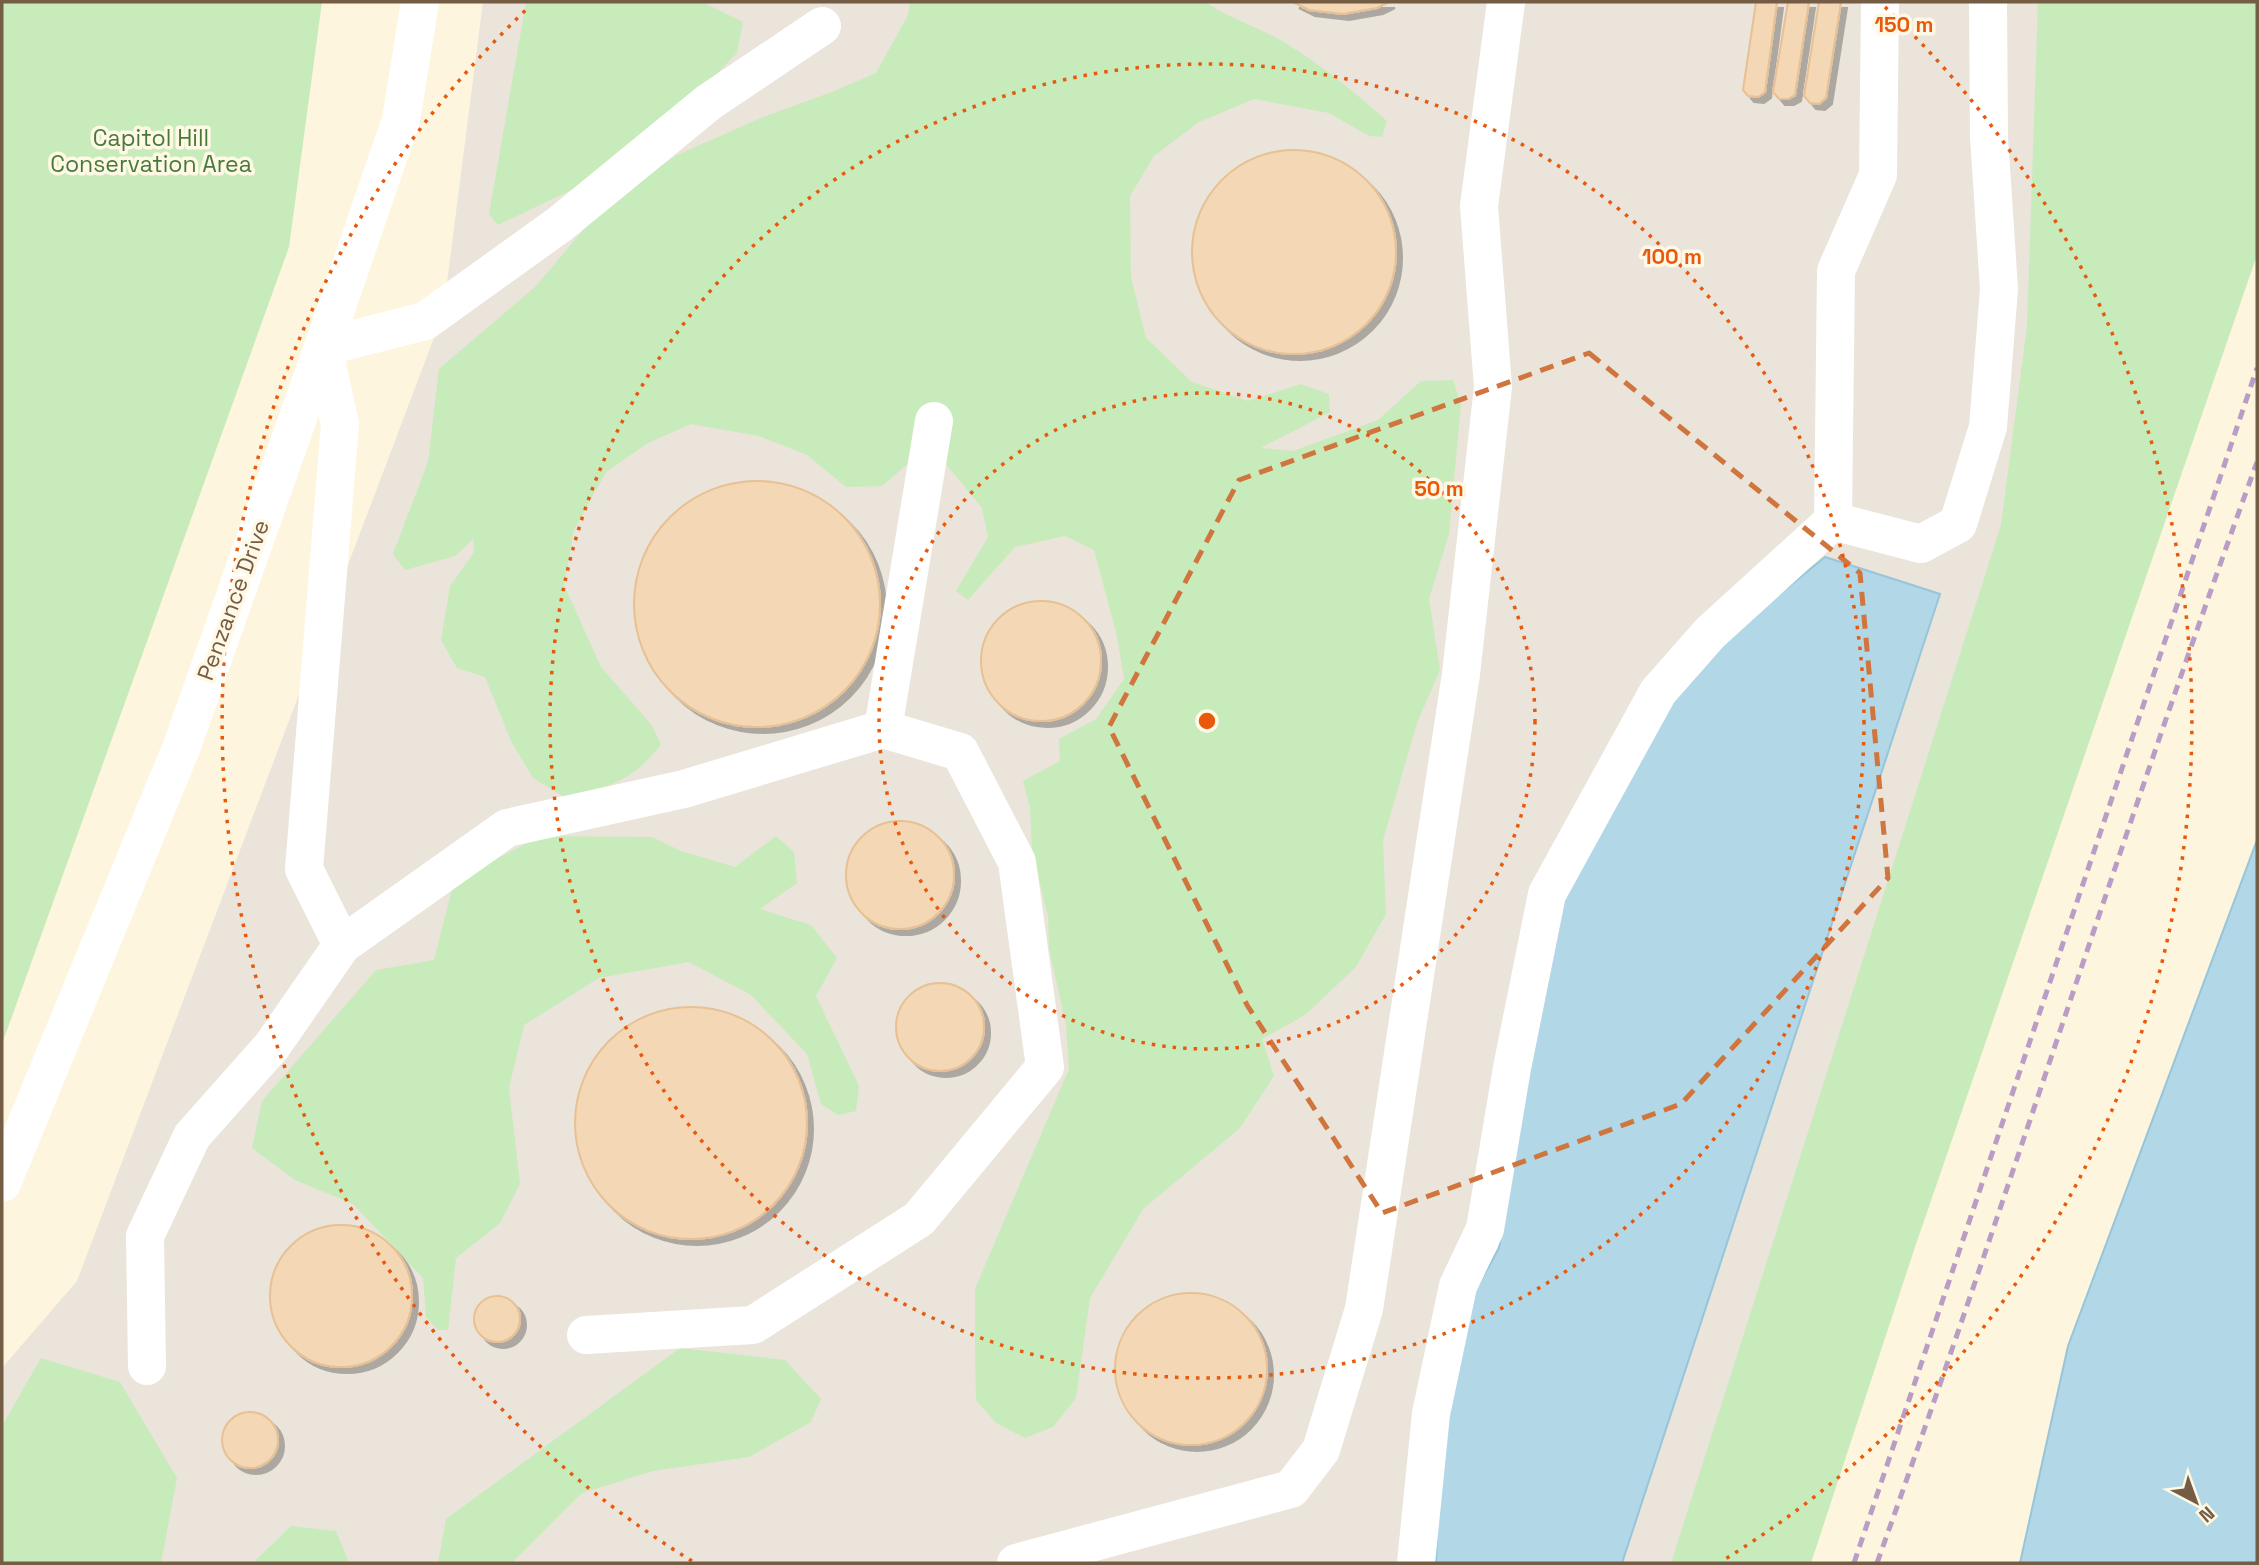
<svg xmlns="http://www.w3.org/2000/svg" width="2259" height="1565" viewBox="0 0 2259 1565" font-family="'Space Grotesk',sans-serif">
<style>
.industrial{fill:#eae4da}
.green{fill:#c8ebbc}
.water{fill:#b2d7e7;stroke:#97c5d9;stroke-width:2}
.building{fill:#f4d7b4;stroke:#e7c093;stroke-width:2;filter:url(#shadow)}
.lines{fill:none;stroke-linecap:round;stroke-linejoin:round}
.minor{stroke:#fff;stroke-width:38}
.rail{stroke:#b99dc6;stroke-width:5;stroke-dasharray:10 7;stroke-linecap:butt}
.marked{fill:none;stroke:#d0753e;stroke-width:5;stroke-dasharray:14 9;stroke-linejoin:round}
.ring{fill:none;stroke:#e8590c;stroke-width:3.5;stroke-dasharray:3.5 7}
.labels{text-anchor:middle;stroke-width:7;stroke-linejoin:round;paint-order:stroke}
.park-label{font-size:23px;fill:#467a3c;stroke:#fff8e4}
.street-label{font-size:23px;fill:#745c45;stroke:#fff8e4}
.centre{fill:#e8590c;stroke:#fff8e4;stroke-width:3.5}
.ring-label{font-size:21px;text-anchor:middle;font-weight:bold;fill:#e8590c;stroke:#fff8e4;stroke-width:7;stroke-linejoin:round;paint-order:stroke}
</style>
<defs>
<filter id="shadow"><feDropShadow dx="6" dy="6" stdDeviation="0" flood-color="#0004"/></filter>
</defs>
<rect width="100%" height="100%" fill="#fdf5dd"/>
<path class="industrial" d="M 483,2 L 2257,2 L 1739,1563 L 2,1563 L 2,1368 L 77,1281 L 443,314 Z"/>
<path class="green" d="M 2,2 L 322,2 L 289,247 L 2,1044 Z
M 526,2 L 702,2 L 743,22 L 737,53 L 632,161 L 498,225 L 489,214 Z
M 910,2 L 1205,2 C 1231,19 1261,28 1287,44 C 1323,66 1356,93 1387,121 L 1382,137 L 1369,136 L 1329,113 L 1254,99 L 1199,122 L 1154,156 L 1130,196 L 1131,277 L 1146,338 L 1192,382 L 1248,401 L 1301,384 L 1329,394 L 1330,412 L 1261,448 L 1293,451 L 1378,420 L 1421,381 L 1453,380 L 1461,404 L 1449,534 L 1429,599 L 1440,670 L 1417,723 L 1383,840 L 1386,914 L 1356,967 L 1305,1015 L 1262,1039 L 1274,1076 L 1240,1128 L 1143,1209 L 1090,1298 L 1076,1398 L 1053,1427 L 1025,1438 L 996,1423 L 976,1400 L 975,1350 L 975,1289 L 1069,1069 L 1066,1025 L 1049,948 L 1048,916 L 1032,851 L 1030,808 L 1023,781 L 1060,761 L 1059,739 L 1096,719 L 1124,679 L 1117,636 L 1094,550 L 1065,536 L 1015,547 L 968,600 L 956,591 L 988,537 L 982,508 L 945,463 L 919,454 L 882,486 L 846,487 L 807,455 L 759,436 L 691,424 L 648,443 L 606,472 L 574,530 L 564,585 L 601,667 L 651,724 L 661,744 C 636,779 606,789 566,798 L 533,778 L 511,741 L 485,677 L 457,668 L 441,640 L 450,586 L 474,552 L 473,539 L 455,556 L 405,570 L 393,554 L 428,462 L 439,369 L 536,286 L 600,210 L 675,156 L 763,117 L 832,92 L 876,73 L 908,15 Z
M 2038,2 L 2257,2 L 2257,255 L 1915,1247 L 1811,1563 L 1671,1563 L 2001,525 L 2027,326 Z
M 541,836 L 652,837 L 681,851 L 735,867 L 776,836 L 794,852 L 797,883 L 760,909 L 811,925 L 837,958 L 816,996 L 859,1086 L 856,1111 L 838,1115 L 821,1104 L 807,1054 L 751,995 L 689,962 L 599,978 L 524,1025 L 509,1088 L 520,1184 L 500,1223 L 456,1258 L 448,1330 L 438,1330 L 426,1317 L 423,1278 L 353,1204 L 295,1180 L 252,1148 L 262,1101 L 376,970 L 434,960 L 454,881 Z
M 680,1348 L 785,1360 L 821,1399 L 811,1422 L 749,1457 L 653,1471 L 582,1493 L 512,1563 L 438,1563 L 446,1519 Z
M 41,1358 L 120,1382 L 177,1478 L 161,1563 L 2,1563 L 2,1426 Z
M 291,1526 L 336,1531 L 349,1563 L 253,1563 Z"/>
<path class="water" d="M 1825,557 L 1940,594 L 1622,1563 L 1436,1563 L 1439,1470 L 1468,1304 L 1499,1248 L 1556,914 L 1678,685 L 1724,639 Z
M 2257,840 L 2257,1563 L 2020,1563 L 2068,1346 Z"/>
<path class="building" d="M 1293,2 L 1389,2 L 1377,8 L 1343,14 L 1309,10 Z
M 1756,2 L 1777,2 L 1765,92 L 1758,97 L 1748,96 L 1743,90 Z
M 1788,2 L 1809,2 L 1795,95 L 1788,99 L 1779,99 L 1773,92 Z
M 1819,2 L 1841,2 L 1826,98 L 1819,104 L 1810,103 L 1804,96 Z
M1192 252a102 102 0 1 1 204 0a102 102 0 1 1-204 0Z
M634 604a123 123 0 1 1 246 0a123 123 0 1 1-246 0Z
M981 661a60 60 0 1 1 120 0a60 60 0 1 1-120 0Z
M846 875a54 54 0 1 1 108 0a54 54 0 1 1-108 0Z
M896 1027a44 44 0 1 1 88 0a44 44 0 1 1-88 0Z
M575 1123a116 116 0 1 1 232 0a116 116 0 1 1-232 0Z
M270 1296a71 71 0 1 1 142 0a71 71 0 1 1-142 0Z
M1115 1369a76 76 0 1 1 152 0a76 76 0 1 1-152 0Z
M474 1319a23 23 0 1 1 46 0a23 23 0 1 1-46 0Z
M222 1440a28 28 0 1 1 56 0a28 28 0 1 1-56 0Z"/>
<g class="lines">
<path class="minor" d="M 1833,521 L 1836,271 L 1878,175 L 1880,2
M 883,729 L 934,421
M 2,1183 L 182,746 L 323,347 L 401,120 L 420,2
M 586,1335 L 753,1325 L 919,1219 L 1045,1067 L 1017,862 L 960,752 L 883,729 L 684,789 L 507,828 L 342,945 L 304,869 L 340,424 L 323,347 L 425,321 L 560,224 L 709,102 L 822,26
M 147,1366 L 145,1236 L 192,1136 L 272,1046 L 342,945
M 1016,1563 L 1291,1489 L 1321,1450 L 1364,1309 L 1461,674 L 1493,387 L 1479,206 L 1506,2
M 1416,1563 L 1431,1414 L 1458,1286 L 1485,1229 L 1512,1068 L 1547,894 L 1658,692 L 1710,633 L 1833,521 L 1921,544 L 1958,524 L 1988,427 L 1999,289 L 1989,137 L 1988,2"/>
<path class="rail" d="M 1854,1563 L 2257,368
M 1877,1563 C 2008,1198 2124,827 2257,462"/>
</g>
<path class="marked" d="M 1589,353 L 1860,573 L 1888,878 L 1681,1104 L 1382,1213 L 1247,1005 L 1109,727 L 1239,480 Z"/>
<g class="ring">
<circle cx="1207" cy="721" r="328"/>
<circle cx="1207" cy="721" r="657"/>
<path d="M692 1561A985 985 0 0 1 529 7M1885 7A985 985 0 0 1 1722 1561"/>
</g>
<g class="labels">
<g class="park-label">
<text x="151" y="146">Capitol Hill<tspan x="151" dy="26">Conservation Area</tspan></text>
</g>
<g class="street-label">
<text transform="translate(233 600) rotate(-70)" y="8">Penzance Drive</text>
</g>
</g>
<circle cx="1207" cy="721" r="10" class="centre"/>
<g class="ring-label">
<text x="1904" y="32">150 m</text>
<text x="1672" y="264">100 m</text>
<text x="1439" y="496">50 m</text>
</g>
<rect width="2259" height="1565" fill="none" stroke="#745c45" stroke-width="7"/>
<g transform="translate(2196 1502) rotate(139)" stroke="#fff8e4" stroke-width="5" paint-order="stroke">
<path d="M0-5L12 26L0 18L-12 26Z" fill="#745c45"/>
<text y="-10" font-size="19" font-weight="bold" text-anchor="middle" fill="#745c45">N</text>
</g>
</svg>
